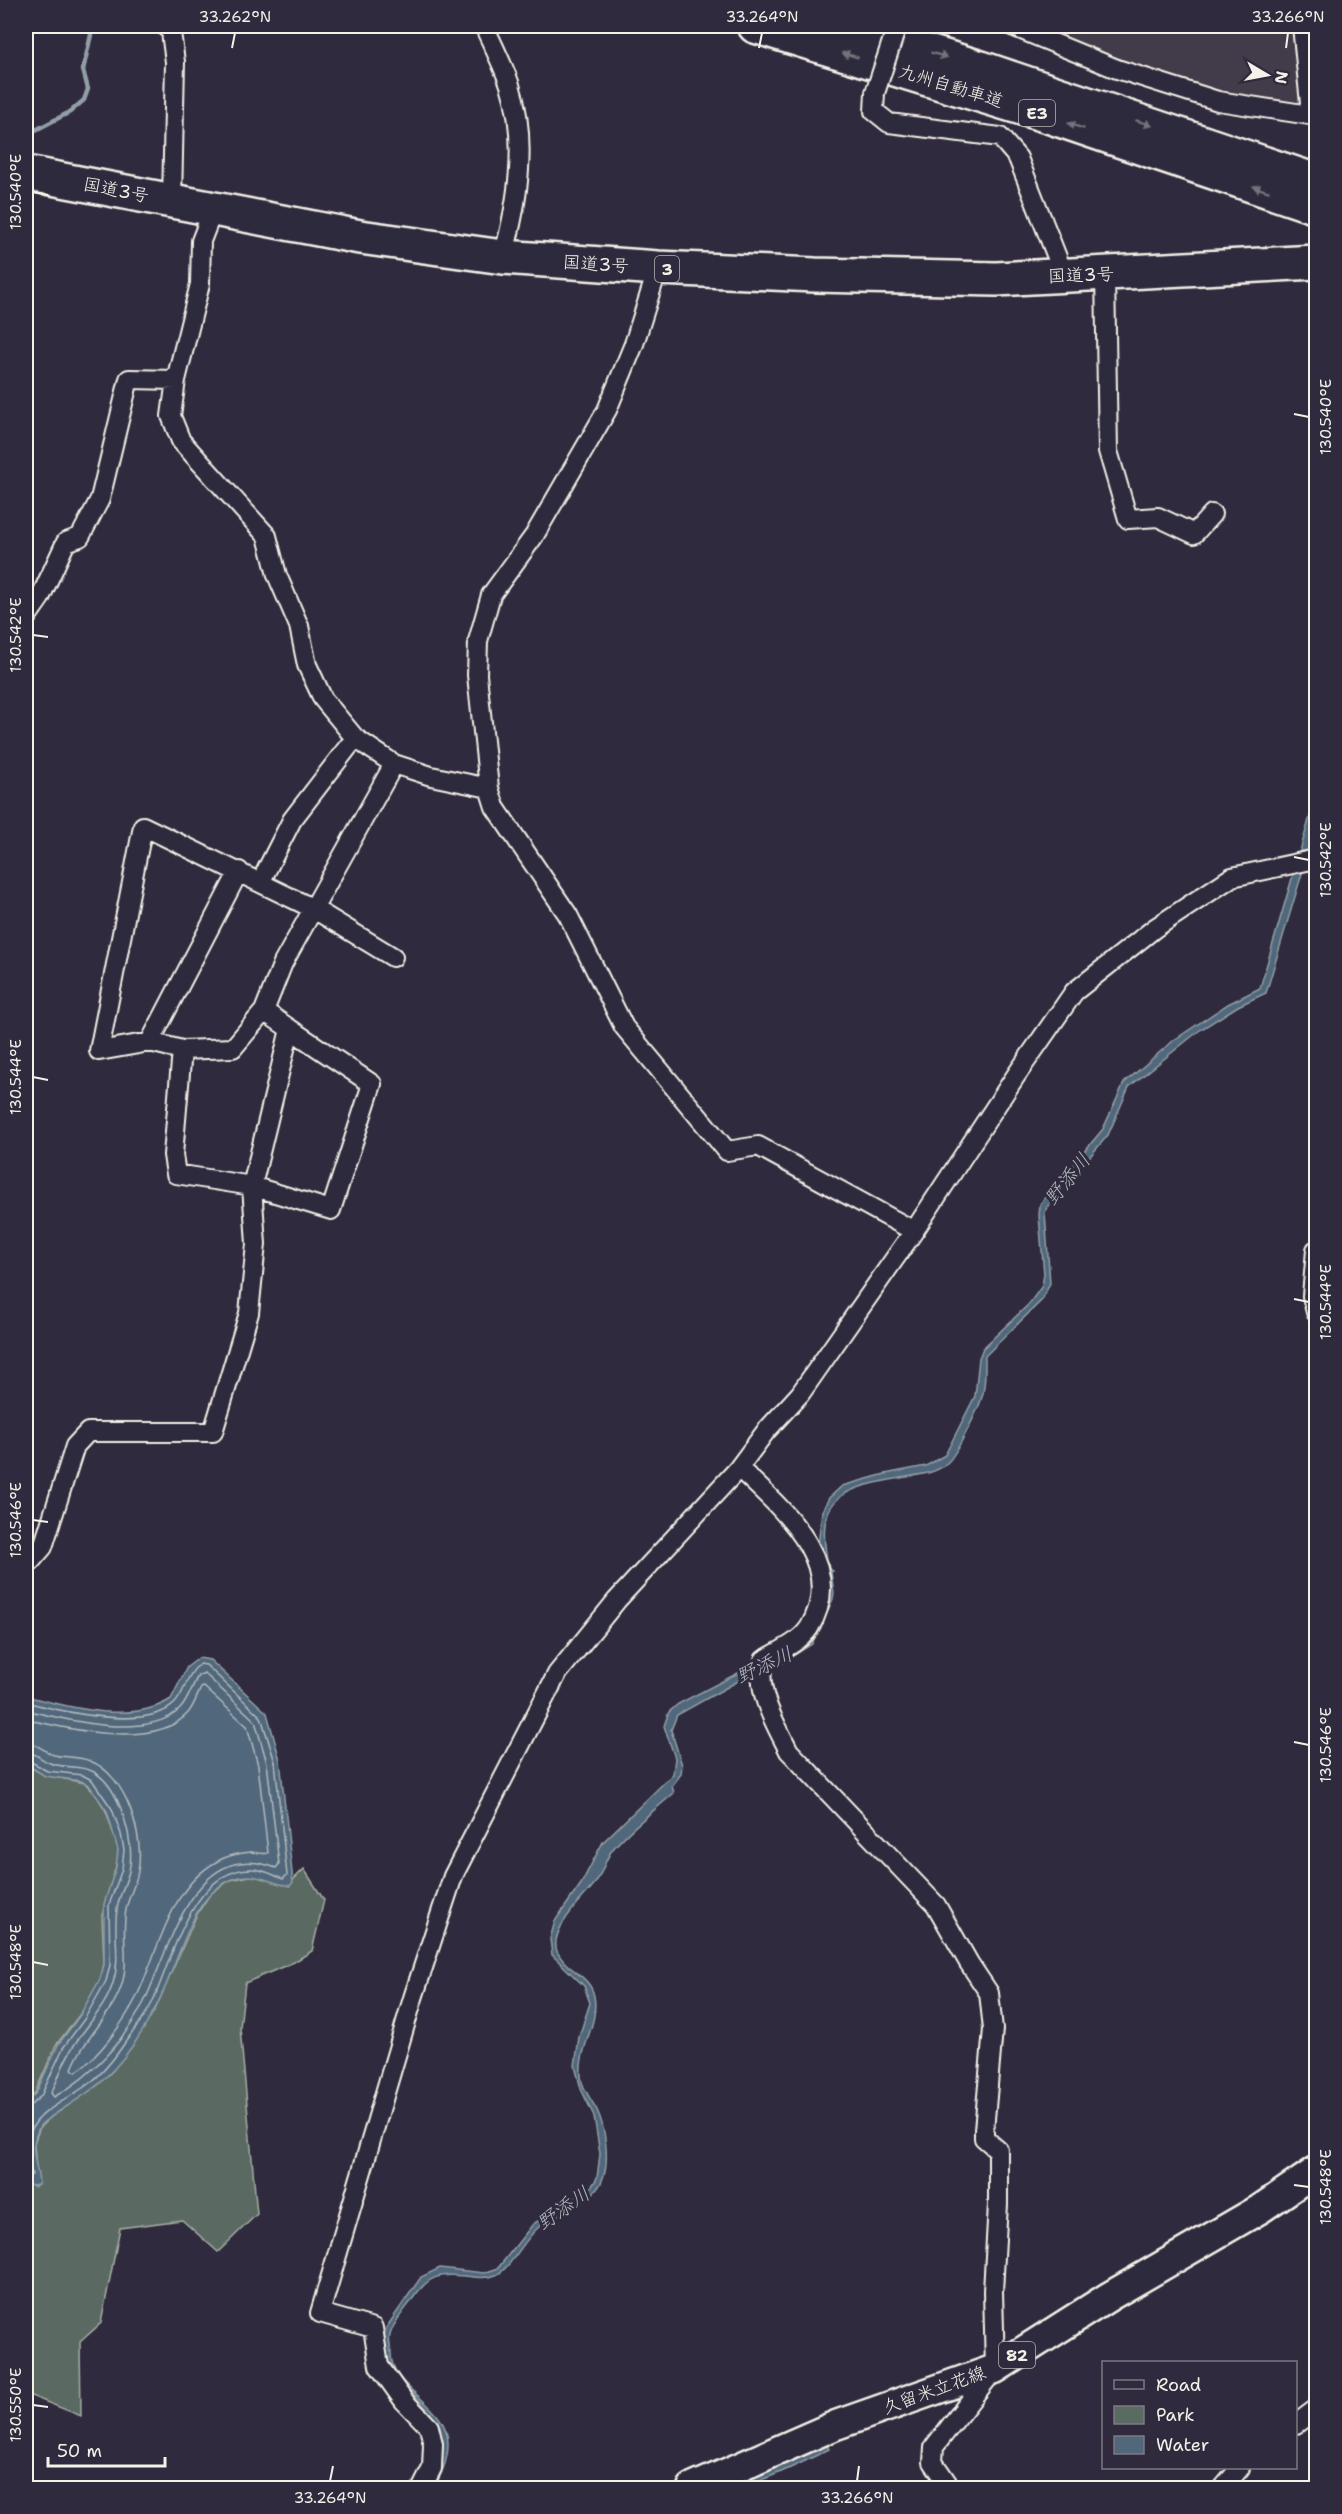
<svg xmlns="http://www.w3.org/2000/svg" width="1342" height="2514" viewBox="0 0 1342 2514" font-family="'Shantell Sans','Klee One',sans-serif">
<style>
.built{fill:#433b48}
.green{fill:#5a6b62;stroke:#a7aea5;stroke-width:1.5}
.water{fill:#51687c;stroke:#929fa7;stroke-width:1.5}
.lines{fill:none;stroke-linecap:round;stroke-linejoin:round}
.shore{stroke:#b3babd;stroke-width:1.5}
.stream{stroke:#929fa7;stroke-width:4.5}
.street-casing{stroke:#f4f1e8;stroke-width:22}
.primary-casing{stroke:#f4f1e8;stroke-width:33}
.highway-casing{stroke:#f4f1e8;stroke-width:38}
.street{stroke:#2f2a3d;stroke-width:18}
.primary{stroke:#2f2a3d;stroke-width:28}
.highway{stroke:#2f2a3d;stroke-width:33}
.street-bridge-casing{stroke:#f4f1e8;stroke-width:22;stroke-linecap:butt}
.street-bridge{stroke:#2f2a3d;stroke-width:18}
.oneway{fill:#747079}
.ticks{fill:none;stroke:#f4f1e8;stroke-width:2}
.labels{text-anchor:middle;stroke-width:6;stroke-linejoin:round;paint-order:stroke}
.shield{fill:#2f2a3d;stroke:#b9b5b5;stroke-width:1.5}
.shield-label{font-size:16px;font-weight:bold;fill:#f4f1e8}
.street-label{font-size:18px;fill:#f4f1e8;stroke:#2f2a3d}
.water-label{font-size:20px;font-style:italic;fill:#b3babd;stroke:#2f2a3d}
.neatline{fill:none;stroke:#f4f1e8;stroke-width:2}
.ticks-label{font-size:15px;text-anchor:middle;fill:#f4f1e8}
</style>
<rect width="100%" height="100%" fill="#2f2a3d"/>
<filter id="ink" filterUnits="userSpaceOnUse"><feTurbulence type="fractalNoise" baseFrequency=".0167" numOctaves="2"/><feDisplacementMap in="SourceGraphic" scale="12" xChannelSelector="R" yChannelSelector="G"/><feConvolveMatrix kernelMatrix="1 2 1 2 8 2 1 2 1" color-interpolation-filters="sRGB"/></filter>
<g filter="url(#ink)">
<path class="built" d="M 1042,26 L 1316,26 L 1316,108 L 1283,104 L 1213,89 L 1127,62 Z"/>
<path class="green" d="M 26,1765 L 45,1775 L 85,1783 L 97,1796 L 106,1811 L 118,1847 L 118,1859 L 102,1915 L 104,1963 L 101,1979 L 91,2000 L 56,2045 L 35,2093 L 26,2101 Z
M 304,1869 L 324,1900 L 312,1951 L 294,1962 L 245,1983 L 240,2028 L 257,2214 L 218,2252 L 182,2220 L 120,2228 L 101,2323 L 80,2342 L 81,2416 L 26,2394 L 26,2183 L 34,2187 L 37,2185 L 34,2143 L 40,2127 L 51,2117 L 98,2085 L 113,2070 L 155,2010 L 197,1914 L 210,1894 L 230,1880 L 255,1875 L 275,1882 L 289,1884 Z"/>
<path class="water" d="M 1316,796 L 1316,827 L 1266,993 L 1238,1006 L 1200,1030 L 1129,1087 L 1108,1135 L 1047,1207 L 1045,1213 L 1050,1283 L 1042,1300 L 985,1356 C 985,1369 986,1384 982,1397 C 979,1408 956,1455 948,1462 C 938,1473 920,1475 906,1477 C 843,1488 812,1495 829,1568 L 833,1571 L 831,1572 L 834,1593 L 833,1599 L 812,1644 L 772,1669 L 740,1680 L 677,1715 L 671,1730 L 682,1765 L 681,1774 L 672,1786 L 674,1793 C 654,1811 630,1828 613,1849 C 605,1859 603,1872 596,1882 C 584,1898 549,1929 557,1951 C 565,1970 590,1975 594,1996 C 600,2026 575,2051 582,2082 C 585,2092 592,2101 597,2110 C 605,2127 610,2159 603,2178 C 595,2203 558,2211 539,2227 C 524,2239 512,2267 496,2275 C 489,2278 482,2278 474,2277 C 438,2273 430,2273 409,2304 C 402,2313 393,2324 390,2335 C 388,2342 391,2346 391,2353 C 391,2392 450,2403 448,2446 C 448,2462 440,2475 435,2488 L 430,2488 C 434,2472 444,2451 440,2434 C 433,2394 369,2379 386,2328 L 421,2277 L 440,2268 L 484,2273 L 498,2268 L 533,2224 L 585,2192 L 592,2186 L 597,2178 L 600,2154 L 594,2116 L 581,2089 L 575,2066 L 579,2037 L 590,2003 L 584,1986 L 552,1955 L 550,1939 L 555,1921 L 581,1884 L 603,1842 L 673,1774 L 675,1758 L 664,1726 L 669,1712 L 678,1704 L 740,1672 L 756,1667 L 812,1635 L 829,1594 L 818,1546 L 822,1511 L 829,1498 L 842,1486 L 885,1474 L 926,1466 L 945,1455 L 975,1396 L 979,1358 L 983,1348 L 1029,1304 L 1042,1286 L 1044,1274 L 1039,1216 L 1040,1204 L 1103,1129 L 1124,1083 L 1174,1040 L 1228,1004 L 1260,988 Z
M 199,1658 L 210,1660 L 267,1713 L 280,1760 L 293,1882 L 290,1886 C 269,1884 255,1870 233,1879 C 199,1892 187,1933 175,1963 C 159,2006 135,2051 101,2082 C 83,2098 60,2109 41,2124 C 28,2148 36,2158 39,2182 L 38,2185 L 32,2186 L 26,2183 L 26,2102 L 36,2093 L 58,2045 L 80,2015 L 100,1979 L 104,1965 L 104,1904 L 116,1867 L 118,1850 L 107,1811 L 89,1785 L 81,1781 L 45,1776 L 26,1764 L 26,1696 C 69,1707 131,1725 171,1699 L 187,1667 Z
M 826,2444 L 829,2449 C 804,2462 753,2488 726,2488 Z"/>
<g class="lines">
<path class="shore" d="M 26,1702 C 60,1711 147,1732 175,1703 C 186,1691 186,1674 200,1664 L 206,1665 L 261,1717 L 275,1762 L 287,1875 L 283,1879 C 273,1875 263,1869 253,1869 C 192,1867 172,1960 152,2003 C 145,2017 135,2029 126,2041 C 115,2058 103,2074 87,2085 C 46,2114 17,2117 32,2175 L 26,2178
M 26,1710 C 66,1720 146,1741 180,1709 C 188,1701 192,1686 198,1676 L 204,1673 L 255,1721 L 267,1763 L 279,1864 L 276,1868 C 193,1835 170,1950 144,2002 C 124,2041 92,2076 54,2097 L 51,2093 C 58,2080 62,2065 70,2052 C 83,2028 105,2010 113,1983 C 121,1959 113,1934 117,1910 C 118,1897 126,1884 129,1871 C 136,1844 120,1787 94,1772 C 80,1764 64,1769 50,1763 C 41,1760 36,1752 26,1752
M 26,1719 C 66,1729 156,1750 188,1713 C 194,1706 197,1696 201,1688 L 204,1687 L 247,1726 L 258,1765 L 268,1853 C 262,1855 257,1852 251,1852 C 242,1853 231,1855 224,1858 C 169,1882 160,1950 136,1998 C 124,2022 98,2058 76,2072 L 72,2069 C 83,2039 110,2018 121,1987 C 130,1962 121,1936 126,1910 C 128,1897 136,1885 138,1871 C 145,1837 126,1774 90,1761 C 79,1756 66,1758 54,1755 C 44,1752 38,1743 26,1743
M 26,1759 L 47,1771 L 82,1775 L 92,1780 L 112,1809 L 121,1834 L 124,1850 L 122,1869 L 109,1905 L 110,1965 L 106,1981 L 85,2018 L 63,2048 L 41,2096 L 31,2105 L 26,2106"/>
<path class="stream" d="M 26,135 L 70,112 L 84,100 L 88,89 L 83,70 L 93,26"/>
<g class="street-casing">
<path id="street" d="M 165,26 L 171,32 L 175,62 L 172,201
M 484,26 C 493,45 503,65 510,85 C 528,141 518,202 503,257
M 1012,26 L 1117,69 L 1218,101 L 1316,116
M 1302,26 L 1311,113
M 875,93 L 874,111 L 889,123 L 1000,137 L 1018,158 L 1064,275
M 658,268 L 634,344 L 607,410 L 534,536 L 491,595 L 478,641 L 477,675 L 489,788 L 495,807 L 568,915 L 624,1027 L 727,1151 L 758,1146 L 914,1231
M 1105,274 L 1108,451 L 1128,519 L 1158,517 L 1194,534 L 1212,514
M 176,380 L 171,416 L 181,441 L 267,536 L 277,575 L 299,626 L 307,665 L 323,699 L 355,738 L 394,764
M 26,618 L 40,598 L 66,542 L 80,537 L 100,499 L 129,379 L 176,380 L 200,284 L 201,241 L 213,210
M 261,881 L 292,820 L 355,738
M 393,957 L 314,909 L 143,826 L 99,1051 L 150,1042 L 182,1050 L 233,1048 L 264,1011 L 283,963 L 394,764 L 431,776 L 489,788
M 150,1042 L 239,871
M 182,1050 L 173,1155 L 176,1174 L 252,1186 L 331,1210 L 372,1084 L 290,1029
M 1316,1250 L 1312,1296 L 1316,1312
M 737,1470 L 742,1471 C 783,1510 848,1565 809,1628 C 799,1643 779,1651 764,1660 C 754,1689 776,1725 789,1751 L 936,1905 L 969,1963 L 989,1993 L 993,2029 L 984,2130 L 984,2138 L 998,2150 L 998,2204 L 993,2291 L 995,2369 L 934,2447 L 933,2462 L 951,2488
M 26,1560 L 30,1562 L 43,1547 L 75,1446 L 88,1432 L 213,1432 L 249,1313 L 256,1244 L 252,1186 L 290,1029 L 264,1011
M 1296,2424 L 1316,2409
M 422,2488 L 432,2468 L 433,2444 L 429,2427 L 404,2401 L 379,2366 L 373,2328 L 320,2313 L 413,1998 L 453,1876 L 557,1674 L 617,1600 L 737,1470 L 766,1431 L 800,1394 L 914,1231 L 1017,1074 L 1074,992 L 1155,928 L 1232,877 L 1316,859
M 1223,2488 L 1240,2468"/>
</g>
<g class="primary-casing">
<path id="primary" d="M 692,2488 L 836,2425 L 995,2369 L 1110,2296 L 1260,2209 L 1316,2171"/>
</g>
<g class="highway-casing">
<path id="highway" d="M 755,26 L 1048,116 L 1316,207
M 843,26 L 981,68 L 1316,181
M 26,173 L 360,237 L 503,257 L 658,268 L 815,275 L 996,279 L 1316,262"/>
</g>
<use href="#street" class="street"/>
<use href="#primary" class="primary"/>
<use href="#highway" class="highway"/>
<g class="street-bridge-casing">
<path id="street-bridge" d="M 875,93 L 897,26"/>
</g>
<use href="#street-bridge" class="street-bridge"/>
</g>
<defs><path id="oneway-solid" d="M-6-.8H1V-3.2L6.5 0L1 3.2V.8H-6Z" transform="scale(1.5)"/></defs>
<g class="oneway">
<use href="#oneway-solid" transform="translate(850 55) rotate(-163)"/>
<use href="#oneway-solid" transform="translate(939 55) rotate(17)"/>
<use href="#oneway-solid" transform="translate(1144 123) rotate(19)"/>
<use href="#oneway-solid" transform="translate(1076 126) rotate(-161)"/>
<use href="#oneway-solid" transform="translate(1261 189) rotate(-161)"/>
</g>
</g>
<path class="ticks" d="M 232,48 L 235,33M 759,48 L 762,33M 1286,48 L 1288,33M 33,192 L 48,195M 1294,414 L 1309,417M 33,635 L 48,637M 1294,857 L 1309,860M 33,1077 L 48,1080M 1294,1299 L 1309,1302M 33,1520 L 48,1522M 1294,1742 L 1309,1745M 33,1962 L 48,1965M 1294,2185 L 1309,2187M 33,2405 L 48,2407M 330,2481 L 333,2466M 857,2481 L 859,2466"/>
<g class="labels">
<g class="shield">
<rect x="1019" y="100" width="36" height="26" rx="4.5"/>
<rect x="655" y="256" width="24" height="26" rx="4.5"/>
<rect x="999" y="2342" width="36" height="26" rx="4.5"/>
</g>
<g class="shield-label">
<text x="1037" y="119">E3</text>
<text x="667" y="275">3</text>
<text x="1017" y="2361">82</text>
</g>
<g class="street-label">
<text transform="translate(951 86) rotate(17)" y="6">九州自動車道</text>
<text transform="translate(116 190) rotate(11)" y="6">国道3号</text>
<text transform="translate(596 264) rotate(4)" y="6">国道3号</text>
<text transform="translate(1081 275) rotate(-2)" y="6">国道3号</text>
<text transform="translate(934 2390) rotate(-20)" y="6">久留米立花線</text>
</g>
<g class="water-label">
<text transform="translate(1067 1179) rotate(-51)" y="7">野添川</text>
<text transform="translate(764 1665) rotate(-25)" y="7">野添川</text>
<text transform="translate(563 2208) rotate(-35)" y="7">野添川</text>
</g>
</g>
<rect width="1342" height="2514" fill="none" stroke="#2f2a3d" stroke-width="66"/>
<rect x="1102" y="2361" width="195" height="108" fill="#2f2a3d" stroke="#7e7a81" stroke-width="1.5"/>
<rect x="1114" y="2380" width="30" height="9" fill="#2f2a3d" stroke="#7e7a81" stroke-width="1.5"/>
<text x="1156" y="2391" font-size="18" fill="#f4f1e8">Road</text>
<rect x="1114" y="2406" width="30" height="18" fill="#5a6b62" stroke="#7e7a81" stroke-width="1.5"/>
<text x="1156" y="2421" font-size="18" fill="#f4f1e8">Park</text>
<rect x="1114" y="2436" width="30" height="18" fill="#51687c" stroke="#7e7a81" stroke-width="1.5"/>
<text x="1156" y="2451" font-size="18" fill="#f4f1e8">Water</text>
<g transform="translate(1267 75) rotate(100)" stroke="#2f2a3d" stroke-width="4.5" paint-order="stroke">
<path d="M0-4.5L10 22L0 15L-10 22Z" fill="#f4f1e8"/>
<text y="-9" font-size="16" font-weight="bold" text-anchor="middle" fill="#f4f1e8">N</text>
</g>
<path d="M48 2457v9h117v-9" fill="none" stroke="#f4f1e8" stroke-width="3"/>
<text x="57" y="2457" font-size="18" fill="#f4f1e8" stroke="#2f2a3d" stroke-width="4.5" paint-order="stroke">50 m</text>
<rect x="33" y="33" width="1276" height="2448" class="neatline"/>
<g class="ticks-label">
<text x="235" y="22">33.262°N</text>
<text x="762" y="22">33.264°N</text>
<text x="1288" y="22">33.266°N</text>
<text transform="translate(16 192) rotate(-90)" y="5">130.540°E</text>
<text transform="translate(1326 417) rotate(-90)" y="5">130.540°E</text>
<text transform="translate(16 635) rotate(-90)" y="5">130.542°E</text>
<text transform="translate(1326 860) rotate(-90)" y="5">130.542°E</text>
<text transform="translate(16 1077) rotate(-90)" y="5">130.544°E</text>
<text transform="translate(1326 1302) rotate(-90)" y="5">130.544°E</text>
<text transform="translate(16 1520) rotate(-90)" y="5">130.546°E</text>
<text transform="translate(1326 1745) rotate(-90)" y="5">130.546°E</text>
<text transform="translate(16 1962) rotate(-90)" y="5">130.548°E</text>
<text transform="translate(1326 2187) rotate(-90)" y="5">130.548°E</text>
<text transform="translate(16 2405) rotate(-90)" y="5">130.550°E</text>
<text x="330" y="2503">33.264°N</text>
<text x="857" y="2503">33.266°N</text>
</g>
</svg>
